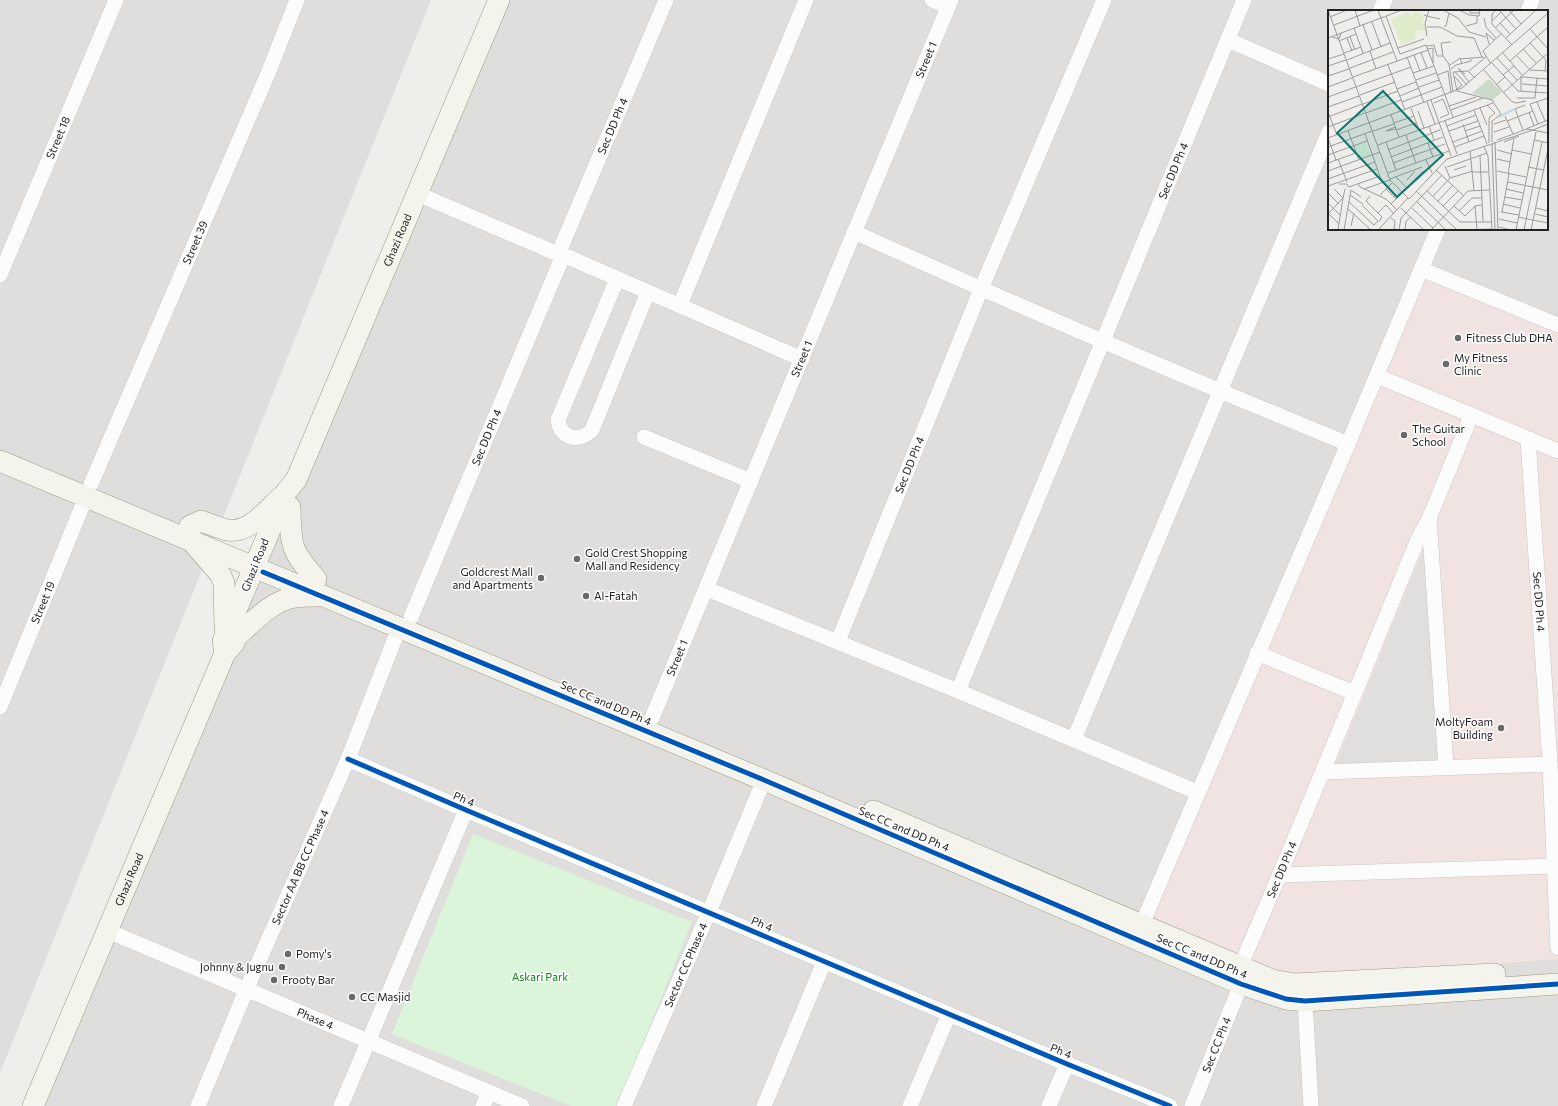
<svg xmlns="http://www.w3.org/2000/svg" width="1558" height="1106" viewBox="0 0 1558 1106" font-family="Commissioner,sans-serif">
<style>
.residential{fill:#dfdedc;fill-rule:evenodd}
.commercial{fill:#f1e3e1}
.park{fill:#daf5da}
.parking{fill:#e0dfde}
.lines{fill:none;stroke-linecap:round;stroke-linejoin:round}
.street-casing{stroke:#c9c8c7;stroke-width:16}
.secondary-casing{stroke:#999a82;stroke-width:22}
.street{stroke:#fdfcfc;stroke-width:15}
.secondary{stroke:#f4f4ed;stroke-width:21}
.cycleway-casing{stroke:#fff;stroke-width:8}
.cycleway{stroke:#0057b8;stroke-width:5}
.poi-dot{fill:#6a6968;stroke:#fff;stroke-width:1.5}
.labels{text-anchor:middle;stroke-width:3;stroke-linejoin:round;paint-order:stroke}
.street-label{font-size:11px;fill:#222;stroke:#fff}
.poi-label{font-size:11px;fill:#222;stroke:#fff;text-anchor:start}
.park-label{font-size:11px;fill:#0c8416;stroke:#fff}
.inset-river{fill:none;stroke:#bfdbe3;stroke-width:2}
.inset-road{fill:none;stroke:#9e9c9b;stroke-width:1}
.view{fill:#0f766e;fill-opacity:0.15;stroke:#0f766e;stroke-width:2}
.inset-edge{fill:none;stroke:#222;stroke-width:2}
</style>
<rect width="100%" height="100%" fill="#f0eeeb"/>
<path class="residential" d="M 0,0 L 431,0 L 0,1073 Z
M 493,0 L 1558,0 L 1558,1106 L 33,1106 ZM 1329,11 L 1547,11 L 1547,229 L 1329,229 Z"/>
<path class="commercial" d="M 1424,276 L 1558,330 L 1558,959 L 1295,980 L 1148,926 Z"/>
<path class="park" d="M 473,834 L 692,922 L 618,1106 L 571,1106 L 392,1034 Z"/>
<path class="parking" d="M 1424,548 L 1438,760 L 1336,764 Z"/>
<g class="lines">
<g class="street-casing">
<g id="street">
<path d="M 932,0 L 948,7"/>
<path d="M 1380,11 L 1385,0"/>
<path d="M 1528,11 L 1532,0"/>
<path d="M 1228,40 L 1329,84"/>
<path d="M 418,194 L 553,252 L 559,252 L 562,258 L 568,257 L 802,359"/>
<path d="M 854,232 C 1018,306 1183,376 1348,444"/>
<path id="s1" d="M 559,252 L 666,0"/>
<path d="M 1421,269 L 1558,325"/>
<path id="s2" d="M 0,275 L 116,0"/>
<path d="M 617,279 L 558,420 C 560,439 579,443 592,430 L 648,292"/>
<path d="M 680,305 L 806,0"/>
<path d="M 1377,376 L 1558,451"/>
<path d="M 644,437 L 751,481"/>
<path id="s3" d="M 1528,439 L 1550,764 L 1558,948"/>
<path id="s4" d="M 91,484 L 269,71 L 297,0"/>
<path d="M 1429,519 L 1446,766"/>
<path d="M 707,589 L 958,691 L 1197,792"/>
<path id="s5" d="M 411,617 L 562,258"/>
<path id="s6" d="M 838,641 L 981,289 L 1104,0"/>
<path d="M 1257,653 L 1354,693"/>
<path id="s7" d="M 958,691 L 1244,0"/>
<path id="s8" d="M 0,707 L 86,497"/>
<path id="s9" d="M 652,718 L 951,0"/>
<path d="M 1074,739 L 1329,132"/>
<path d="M 348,759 L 466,810 L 1067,1064 L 1170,1106"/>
<path d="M 1323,772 L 1550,764"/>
<path d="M 1280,875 L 1553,866"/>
<path d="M 1142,924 L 1348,444 L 1438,229"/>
<path id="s10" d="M 108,931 L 522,1106"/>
<path id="s11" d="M 1240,967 C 1302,825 1359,682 1418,539 L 1429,519 L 1471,416"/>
<path d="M 1305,1001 L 1311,1106"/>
<path id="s12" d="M 198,1106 L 247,988 L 348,759 L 399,628"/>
<path d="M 341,1106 L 466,810"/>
<path d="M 483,1106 L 489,1092"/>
<path id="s13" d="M 624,1106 L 709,912 L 764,780"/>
<path d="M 764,1106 L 824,962"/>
<path d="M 910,1106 L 949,1014"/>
<path d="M 1049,1106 L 1067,1064"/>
<path id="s14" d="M 1192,1106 L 1241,984"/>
</g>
</g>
<g class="secondary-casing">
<g id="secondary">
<path d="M 0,461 L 764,780 L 1241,984 L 1286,999 L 1305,1001 L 1558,984"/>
<path d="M 290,507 C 291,547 290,549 316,579"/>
<path d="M 190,526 L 201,521 C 209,524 219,528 227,530 C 249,534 267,510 281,497"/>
<path d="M 195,545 L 220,574 L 224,583 L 225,628"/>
<path d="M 236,637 C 253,622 271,601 295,597 C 302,596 310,596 317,596"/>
<path id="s15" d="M 225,653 L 223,641 L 286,492 L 296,480 L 499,0"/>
<path d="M 873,811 L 1272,980 L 1295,984 L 1495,974"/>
<path id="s16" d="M 33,1106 L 225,653 L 234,643"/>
</g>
</g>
<use href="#street" class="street"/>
<use href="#secondary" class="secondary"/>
<g class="cycleway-casing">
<path id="cycleway" d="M 263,572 L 764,780 L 1241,984 L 1286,999 L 1305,1001 L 1558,984
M 348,759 L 466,810 L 1067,1064 L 1170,1106"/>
</g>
<use href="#cycleway" class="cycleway"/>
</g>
<g class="poi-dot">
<circle cx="1458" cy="338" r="4"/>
<circle cx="1446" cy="364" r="4"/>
<circle cx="1404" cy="435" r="4"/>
<circle cx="577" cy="559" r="4"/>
<circle cx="541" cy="578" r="4"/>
<circle cx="586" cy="596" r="4"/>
<circle cx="1501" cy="728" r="4"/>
<circle cx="288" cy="954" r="4"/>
<circle cx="282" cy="967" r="4"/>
<circle cx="274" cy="980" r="4"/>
<circle cx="352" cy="997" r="4"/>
</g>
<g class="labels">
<g class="street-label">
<text dy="4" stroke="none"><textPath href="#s9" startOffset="713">Street 1</textPath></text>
<text dy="4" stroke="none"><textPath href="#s1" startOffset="137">Sec DD Ph 4</textPath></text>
<text dy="4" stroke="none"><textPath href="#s2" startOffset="149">Street 18</textPath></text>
<text dy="4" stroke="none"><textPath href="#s7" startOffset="563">Sec DD Ph 4</textPath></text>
<text dy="4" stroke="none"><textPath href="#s15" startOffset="450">Ghazi Road</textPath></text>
<text dy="4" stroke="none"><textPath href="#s4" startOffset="263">Street 39</textPath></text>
<text dy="4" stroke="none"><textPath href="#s9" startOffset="389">Street 1</textPath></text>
<text dy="4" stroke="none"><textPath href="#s5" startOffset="195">Sec DD Ph 4</textPath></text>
<text dy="4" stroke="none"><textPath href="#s6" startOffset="190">Sec DD Ph 4</textPath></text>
<text transform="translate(255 565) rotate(-68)" y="4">Ghazi Road</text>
<text dy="4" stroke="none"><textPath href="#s3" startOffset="163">Sec DD Ph 4</textPath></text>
<text dy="4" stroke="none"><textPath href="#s8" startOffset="113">Street 19</textPath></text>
<text dy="4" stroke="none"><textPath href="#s9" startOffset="65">Street 1</textPath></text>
<text transform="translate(606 703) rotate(23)" y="4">Sec CC and DD Ph 4</text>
<text transform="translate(464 799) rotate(23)" y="4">Ph 4</text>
<text transform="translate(904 829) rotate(23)" y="4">Sec CC and DD Ph 4</text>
<text dy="4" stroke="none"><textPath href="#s12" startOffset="260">Sector AA BB CC Phase 4</textPath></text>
<text dy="4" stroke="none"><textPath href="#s11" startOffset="106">Sec DD Ph 4</textPath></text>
<text dy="4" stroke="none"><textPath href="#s16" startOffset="246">Ghazi Road</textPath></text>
<text transform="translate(762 924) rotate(23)" y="4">Ph 4</text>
<text transform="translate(1202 956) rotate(23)" y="4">Sec CC and DD Ph 4</text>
<text dy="4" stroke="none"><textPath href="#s13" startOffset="154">Sector CC Phase 4</textPath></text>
<text dy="4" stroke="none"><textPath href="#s10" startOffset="225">Phase 4</textPath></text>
<text dy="4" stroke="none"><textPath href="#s14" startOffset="66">Sec CC Ph 4</textPath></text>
<text transform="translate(1061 1051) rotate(23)" y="4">Ph 4</text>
</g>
<g class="poi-label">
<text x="1466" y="342">Fitness Club DHA</text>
<text x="1454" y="362">My Fitness<tspan x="1454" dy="13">Clinic</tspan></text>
<text x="1412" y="433">The Guitar<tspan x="1412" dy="13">School</tspan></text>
<text x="585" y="557">Gold Crest Shopping<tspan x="585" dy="13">Mall and Residency</tspan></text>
<text x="533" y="576" text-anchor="end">Goldcrest Mall<tspan x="533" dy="13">and Apartments</tspan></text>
<text x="594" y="600">Al-Fatah</text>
<text x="1493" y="726" text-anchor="end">MoltyFoam<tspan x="1493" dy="13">Building</tspan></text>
<text x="296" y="958">Pomy's</text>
<text x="274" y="971" text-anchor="end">Johnny &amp; Jugnu</text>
<text x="282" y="984">Frooty Bar</text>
<text x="360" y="1001">CC Masjid</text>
</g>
<g class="park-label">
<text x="540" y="981">Askari Park</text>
</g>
</g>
<g transform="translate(1328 10)">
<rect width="220" height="220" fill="#f0eeeb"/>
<path d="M 88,0 L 96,6 L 94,14 L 98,16 L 98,21 L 87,20 L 88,29 L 73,34 L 63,9 L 80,2 L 83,7 Z" fill="#ddeccb"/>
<path d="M 161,69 L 174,82 L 165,90 L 144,83 Z" fill="#cadbca"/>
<path d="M 38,132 L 43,145 L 32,149 L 27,137 Z" fill="#daf5da"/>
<path class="inset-river" d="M 171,107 L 186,99"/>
<path class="inset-road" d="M 0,0 L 62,170 L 81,189 L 119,149 L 205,120M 27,0 L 32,16M 50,0 L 69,51M 101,0 L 99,6 L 112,9M 115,0 L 130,8 L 141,22 L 158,27M 131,0 L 141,5 L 151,6 L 152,0M 142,0 L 142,3 L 152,3M 168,0 L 164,4 L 164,14 L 184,35M 171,0 L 188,19M 181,0 L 193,14M 96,5 L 99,6 L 97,14 L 99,26M 58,6 L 72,44M 2,7 L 19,0M 156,8 L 158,17 L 168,28M 164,11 L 173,2M 44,12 L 53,37M 172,13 L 182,24M 6,15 L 46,0M 35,15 L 44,40M 116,16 L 118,16 L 121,3M 138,16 L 149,13 L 149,6M 99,17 L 112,17 L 129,26 L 146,28 L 154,47M 26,18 L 35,43M 167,18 L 186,0M 202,19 L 220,39M 4,27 L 11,29 L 13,23M 22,27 L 27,40M 0,28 L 74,0M 19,28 L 24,41M 178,28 L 208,0M 11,31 L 28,24M 202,33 L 218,50 L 217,61M 161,34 L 158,23 L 166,30M 99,36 L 106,35 L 109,46 L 115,46 L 121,54 L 125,82M 70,38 L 96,29M 100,39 L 105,38 L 105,53M 195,39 L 208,53M 42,41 L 48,59M 16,43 L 33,37M 93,43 L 99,58M 175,43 L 194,65M 72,44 L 98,35 L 117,85M 86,45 L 92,61M 188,45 L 202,60 L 220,61M 115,46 L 113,33 L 123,32M 79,47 L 96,93M 169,48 L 189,70M 0,49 L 16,44M 132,49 L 156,47M 19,50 L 62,33M 182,51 L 220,17M 164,53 L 190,81M 163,54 L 155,41 L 173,24M 60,55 L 77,100M 122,55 L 132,48 L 134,54M 0,56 L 18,50M 22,58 L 65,42M 123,59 L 128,55 L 143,51 L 143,49M 156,60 L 183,91 L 188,93 L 198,91M 141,61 L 158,47M 127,62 L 139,75M 85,63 L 106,56M 137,64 L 130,58 L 141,72M 109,65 L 120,61 L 123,83M 175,65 L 186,56M 0,66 L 21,59M 126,66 L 134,75 L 129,79M 25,67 L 100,40M 194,67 L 220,69M 147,68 L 140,61 L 125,62 L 129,81 L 164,90 L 173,104 L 164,111 L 164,132M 88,70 L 108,63M 194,74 L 220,76M 168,75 L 177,67M 0,77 L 24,68M 91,77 L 111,70M 69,79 L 88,72M 190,81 L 220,83M 193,81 L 193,66M 175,83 L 220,43M 32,85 L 67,72M 117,85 L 125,107M 72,86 L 91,78M 0,87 L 83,57M 189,88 L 207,88 L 209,68M 103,90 L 123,146M 74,92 L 114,77M 99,92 L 107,114M 209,92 L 217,111M 106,93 L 115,89 L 121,104 L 112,108M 35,94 L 70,81M 159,95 L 167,103 L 161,108 L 161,133M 121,96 L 148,87M 0,97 L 31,86M 83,98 L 91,120M 152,98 L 159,115M 123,100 L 155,88M 146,100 L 159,134M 90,101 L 96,118M 0,102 L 9,125M 201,102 L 206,116M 38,103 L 73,90M 63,105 L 71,127M 177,106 L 185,124M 0,107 L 34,94M 117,111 L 129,144M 179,111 L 205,101M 66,113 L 86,106M 135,114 L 141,132M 166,114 L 178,110M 210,114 L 202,94 L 220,88M 101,116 L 106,130M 119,116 L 148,105M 0,117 L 37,103M 67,117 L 58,121 L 68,119M 198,119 L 220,110M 68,120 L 88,113M 195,120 L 187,99 L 197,95M 205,120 L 220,114M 20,121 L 31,150M 45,121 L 66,114M 121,121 L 150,111M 137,121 L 152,116M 166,122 L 181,117M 37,124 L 54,172M 78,125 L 88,153M 0,128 L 8,150M 0,128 L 134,78 L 220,3M 169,130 L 199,119 L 220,123M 206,130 L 220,133M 58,132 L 68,160M 125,132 L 154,121M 167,132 L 170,220M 176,132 L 191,126M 100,133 L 105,147M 164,134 L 167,220M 50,135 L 165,93M 156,136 L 160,146 L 164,220M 0,137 L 44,121M 127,137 L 156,126M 60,140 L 112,120M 169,140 L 184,144M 184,140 L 203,144M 142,141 L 146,181M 0,145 L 39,131M 152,146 L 155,212M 63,147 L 115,127M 10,149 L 19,172M 169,149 L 182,152M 98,150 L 104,163M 0,153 L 28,143M 65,153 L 117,134M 117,156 L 122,168M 119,157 L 159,143M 200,157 L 216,160M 108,160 L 136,186M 126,160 L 138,156M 0,161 L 52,142M 169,161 L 198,167M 145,162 L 160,162M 60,163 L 121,141M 180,164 L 186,128M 68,167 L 79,178M 0,169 L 47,152M 62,169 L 94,157M 79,170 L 87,161M 180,172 L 220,180M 11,174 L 19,174 L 21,177 L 52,166M 30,174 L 32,177 L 58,189 L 69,200M 0,176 L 49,159M 6,179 L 15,188 L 10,220M 36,179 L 62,170M 58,179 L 68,189M 178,179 L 195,183M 88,181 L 129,220M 99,181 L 132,212 L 163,212M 75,182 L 95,161M 0,183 L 11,194M 22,185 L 35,194M 52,185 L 64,173M 42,186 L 38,191 L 50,203M 105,186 L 122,168 L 145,161M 177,187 L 194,190M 110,191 L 125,175M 21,192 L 46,215 L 50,211 L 34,195M 89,192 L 118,220M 0,193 L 12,205M 63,194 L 74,183M 175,194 L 192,198M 115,196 L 130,181M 126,196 L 137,206 L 147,196 L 154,195M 147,196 L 149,219M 73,198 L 96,220M 84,198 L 105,218M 208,198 L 220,201M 20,199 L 43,220M 131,201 L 144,188 L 154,188M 173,202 L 191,205M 174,202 L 181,164M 0,203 L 11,214M 0,204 L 15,188 L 17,179M 207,204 L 220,207M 190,207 L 220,213M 63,208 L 67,211 L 66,219 L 68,219M 171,209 L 189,213M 51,212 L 54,207 L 50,203 L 58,195 L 66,204M 23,216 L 26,203M 171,217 L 183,220M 16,220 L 23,180 L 33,187M 50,220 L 80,188M 71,220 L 73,208 L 114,165M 77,220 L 78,211 L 83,207M 103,220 L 140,181 L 161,180M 135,220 L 163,219M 188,220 L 208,122M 196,220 L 214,132M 203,220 L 220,139"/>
<path class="view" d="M 55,81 L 115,145 L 69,187 L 9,123 Z"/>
<rect width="220" height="220" class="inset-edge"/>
</g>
</svg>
